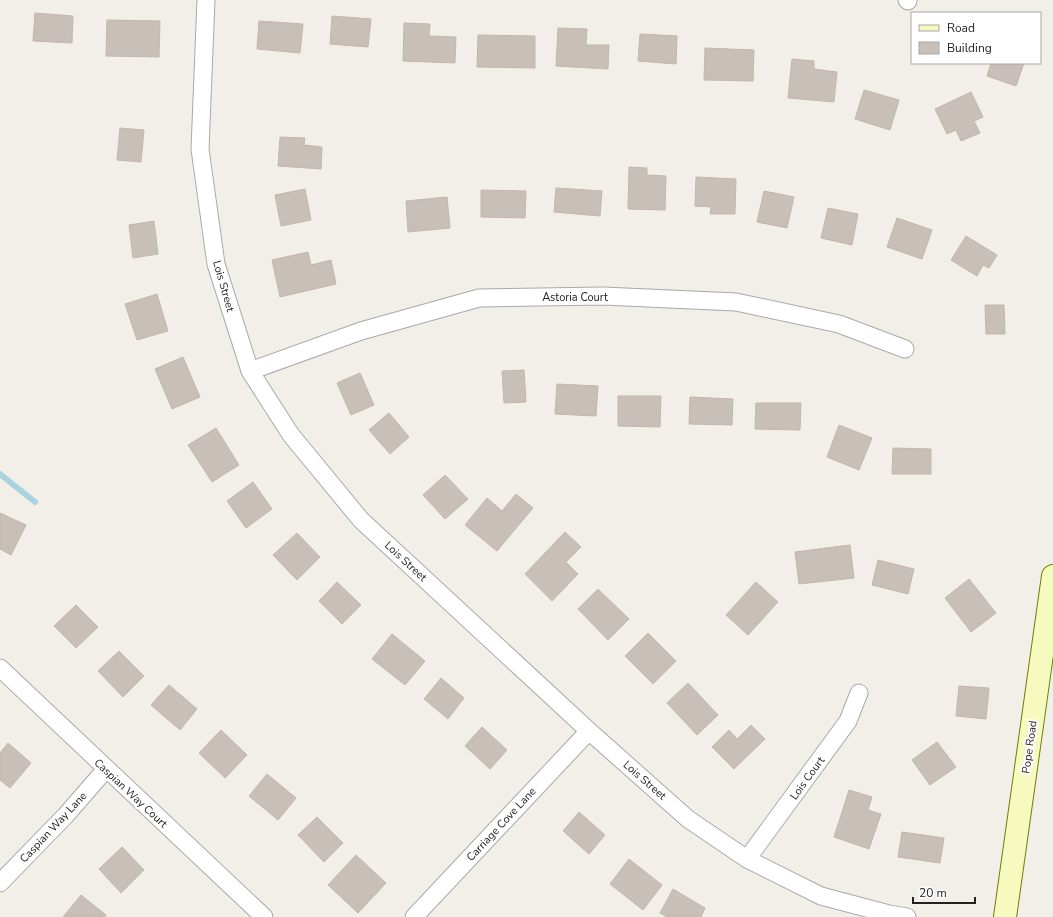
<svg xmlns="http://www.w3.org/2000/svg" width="1053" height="917" viewBox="0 0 1053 917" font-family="'Nunito Sans',sans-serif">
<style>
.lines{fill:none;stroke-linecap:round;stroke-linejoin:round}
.stream{stroke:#aad3df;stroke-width:6}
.building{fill:#c7bfb8;stroke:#c4b6ab}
.street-casing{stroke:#a9a9a9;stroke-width:19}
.secondary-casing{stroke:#707d05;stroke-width:24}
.street{stroke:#fff;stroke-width:17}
.secondary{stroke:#f7fabf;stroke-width:22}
.labels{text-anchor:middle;stroke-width:4;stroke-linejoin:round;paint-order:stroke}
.street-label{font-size:11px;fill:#222;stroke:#fff}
</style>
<rect width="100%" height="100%" fill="#f2efe9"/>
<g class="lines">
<path class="stream" d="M 0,474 L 35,502"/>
</g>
<path class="building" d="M 35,13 L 73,16 L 72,43 L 33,41 Z
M 332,16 L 371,19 L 368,47 L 330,44 Z
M 107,20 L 160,21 L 159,57 L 106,56 Z
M 259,21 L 303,24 L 300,53 L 257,49 Z
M 404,23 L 430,24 L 429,36 L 456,37 L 455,63 L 403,61 Z
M 558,28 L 587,29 L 586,45 L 609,45 L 608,69 L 556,66 Z
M 640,34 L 677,36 L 676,64 L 638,61 Z
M 478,35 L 535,36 L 535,68 L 477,67 Z
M 705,48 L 754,50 L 753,81 L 704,80 Z
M 792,59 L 814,61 L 814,69 L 837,72 L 834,102 L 788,98 Z
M 991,63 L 1024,63 L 1016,86 L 987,76 Z
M 864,90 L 899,100 L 890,130 L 855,119 Z
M 971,92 L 983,117 L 974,121 L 980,133 L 961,141 L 956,130 L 947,134 L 935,109 Z
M 120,128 L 144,130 L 141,162 L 117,160 Z
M 280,137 L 305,138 L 304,145 L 322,147 L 321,169 L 278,166 Z
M 629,167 L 647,168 L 647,175 L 666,176 L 665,210 L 628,209 Z
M 696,177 L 736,179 L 735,214 L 710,214 L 711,207 L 695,206 Z
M 556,188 L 602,191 L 600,216 L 554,212 Z
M 305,189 L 311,220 L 281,226 L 275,195 Z
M 481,190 L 526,191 L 525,218 L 481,217 Z
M 764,191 L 794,197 L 787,228 L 757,222 Z
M 447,197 L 450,228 L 408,232 L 406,201 Z
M 828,208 L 858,214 L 852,245 L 821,238 Z
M 897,218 L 932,230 L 922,259 L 887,247 Z
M 154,221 L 158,254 L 133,258 L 129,225 Z
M 966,236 L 997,255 L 989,268 L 983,265 L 977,276 L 951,260 Z
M 308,252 L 311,265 L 331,260 L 336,284 L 280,297 L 272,260 Z
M 157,294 L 168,331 L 137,340 L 125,304 Z
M 985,305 L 1004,305 L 1005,334 L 986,334 Z
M 183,357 L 200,397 L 172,409 L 155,369 Z
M 524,370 L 526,402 L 504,403 L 502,371 Z
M 360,373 L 374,405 L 351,415 L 337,383 Z
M 557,384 L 598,386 L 596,416 L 555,414 Z
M 618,396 L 661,396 L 660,427 L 618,426 Z
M 690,397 L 733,399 L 732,425 L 689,424 Z
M 756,403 L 801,403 L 800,430 L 755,429 Z
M 389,413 L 409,437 L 390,454 L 369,430 Z
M 839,425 L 872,438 L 859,470 L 827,457 Z
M 216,428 L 239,465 L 212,482 L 188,445 Z
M 893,448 L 931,449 L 931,474 L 892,474 Z
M 445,475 L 468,499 L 445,519 L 423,495 Z
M 253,482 L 272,509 L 246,528 L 227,501 Z
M 516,494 L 533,508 L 497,551 L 465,525 L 487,498 L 502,511 Z
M 0,513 L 26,525 L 11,555 L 0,549 Z
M 565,532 L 581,547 L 566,562 L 578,574 L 552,601 L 525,574 Z
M 297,533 L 320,557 L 297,580 L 273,555 Z
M 850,545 L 854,578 L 799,584 L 795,552 Z
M 878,560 L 914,569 L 908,594 L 872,585 Z
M 969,579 L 996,613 L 971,632 L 945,598 Z
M 337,582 L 361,605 L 342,624 L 319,601 Z
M 756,582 L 778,602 L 748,635 L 726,615 Z
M 598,589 L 629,619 L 608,640 L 578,609 Z
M 76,605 L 98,627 L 76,648 L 54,626 Z
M 648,633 L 676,661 L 653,684 L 625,656 Z
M 392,634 L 425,661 L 405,685 L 372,659 Z
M 119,651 L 144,676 L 123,697 L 98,671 Z
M 441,678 L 464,698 L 448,719 L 424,699 Z
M 688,683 L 718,715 L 697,735 L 667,703 Z
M 169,685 L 197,709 L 180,730 L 151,705 Z
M 959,686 L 989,688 L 986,719 L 956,716 Z
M 751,725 L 765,739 L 734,769 L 712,747 L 729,730 L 737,739 Z
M 482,727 L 507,750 L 490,769 L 465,746 Z
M 221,730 L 247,755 L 225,778 L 199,753 Z
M 937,742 L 956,767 L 930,785 L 912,760 Z
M 8,743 L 31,763 L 10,788 L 0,780 L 0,753 Z
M 267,774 L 296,798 L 278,820 L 249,796 Z
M 849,790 L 872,797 L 868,810 L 881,814 L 869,849 L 834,837 Z
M 579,812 L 605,835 L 589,854 L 563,831 Z
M 317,817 L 343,843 L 324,862 L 298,835 Z
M 902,832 L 944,838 L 940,863 L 898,857 Z
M 122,847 L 144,870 L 121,893 L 99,869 Z
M 356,855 L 386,883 L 358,913 L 328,885 Z
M 629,859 L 662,885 L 643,910 L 610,884 Z
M 673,889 L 705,908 L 701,917 L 667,917 L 660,913 Z
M 81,895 L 106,915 L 105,917 L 63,917 Z"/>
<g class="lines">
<g class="street-casing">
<path id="street" d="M 206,0 L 200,149 L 216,264 L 250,371 L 291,435 L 361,520 L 589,731 L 688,819 L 747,859 L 821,896 L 889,914 L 907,917
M 907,0 L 908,1
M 250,371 L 361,331 L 479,298 L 603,296 L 736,302 L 839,324 L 905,349
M 0,668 L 264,917
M 747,859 L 848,721 L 859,693
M 0,883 L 66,815 L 106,769
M 414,917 L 589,731"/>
</g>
<g class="secondary-casing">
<path id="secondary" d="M 1005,917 L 1053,576"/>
</g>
<use href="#street" class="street"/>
<use href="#secondary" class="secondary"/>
</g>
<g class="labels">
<g class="street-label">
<text transform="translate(224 286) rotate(74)" y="4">Lois Street</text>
<text x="575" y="301">Astoria Court</text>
<text transform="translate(406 561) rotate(43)" y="4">Lois Street</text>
<text transform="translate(1029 747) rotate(-82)" y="4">Pope Road</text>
<text transform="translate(807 778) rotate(-54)" y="4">Lois Court</text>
<text transform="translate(645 780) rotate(41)" y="4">Lois Street</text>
<text transform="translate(131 793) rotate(43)" y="4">Caspian Way Court</text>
<text transform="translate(501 824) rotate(-47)" y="4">Carriage Cove Lane</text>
<text transform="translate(53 827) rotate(-47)" y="4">Caspian Way Lane</text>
</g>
</g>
<rect x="911" y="12" width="130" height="52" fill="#ffffff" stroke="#a7a7a7"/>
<rect x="919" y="25" width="20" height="6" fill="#f7fabf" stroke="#a7a7a7"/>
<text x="947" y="32" font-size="12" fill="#222222">Road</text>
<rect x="919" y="42" width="20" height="12" fill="#c7bfb8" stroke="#a7a7a7"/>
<text x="947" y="52" font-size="12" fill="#222222">Building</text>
<path d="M913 897v6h62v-6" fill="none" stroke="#222222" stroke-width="2"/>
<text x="919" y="897" font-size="12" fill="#222222" stroke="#ffffff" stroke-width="3" paint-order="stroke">20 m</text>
</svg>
